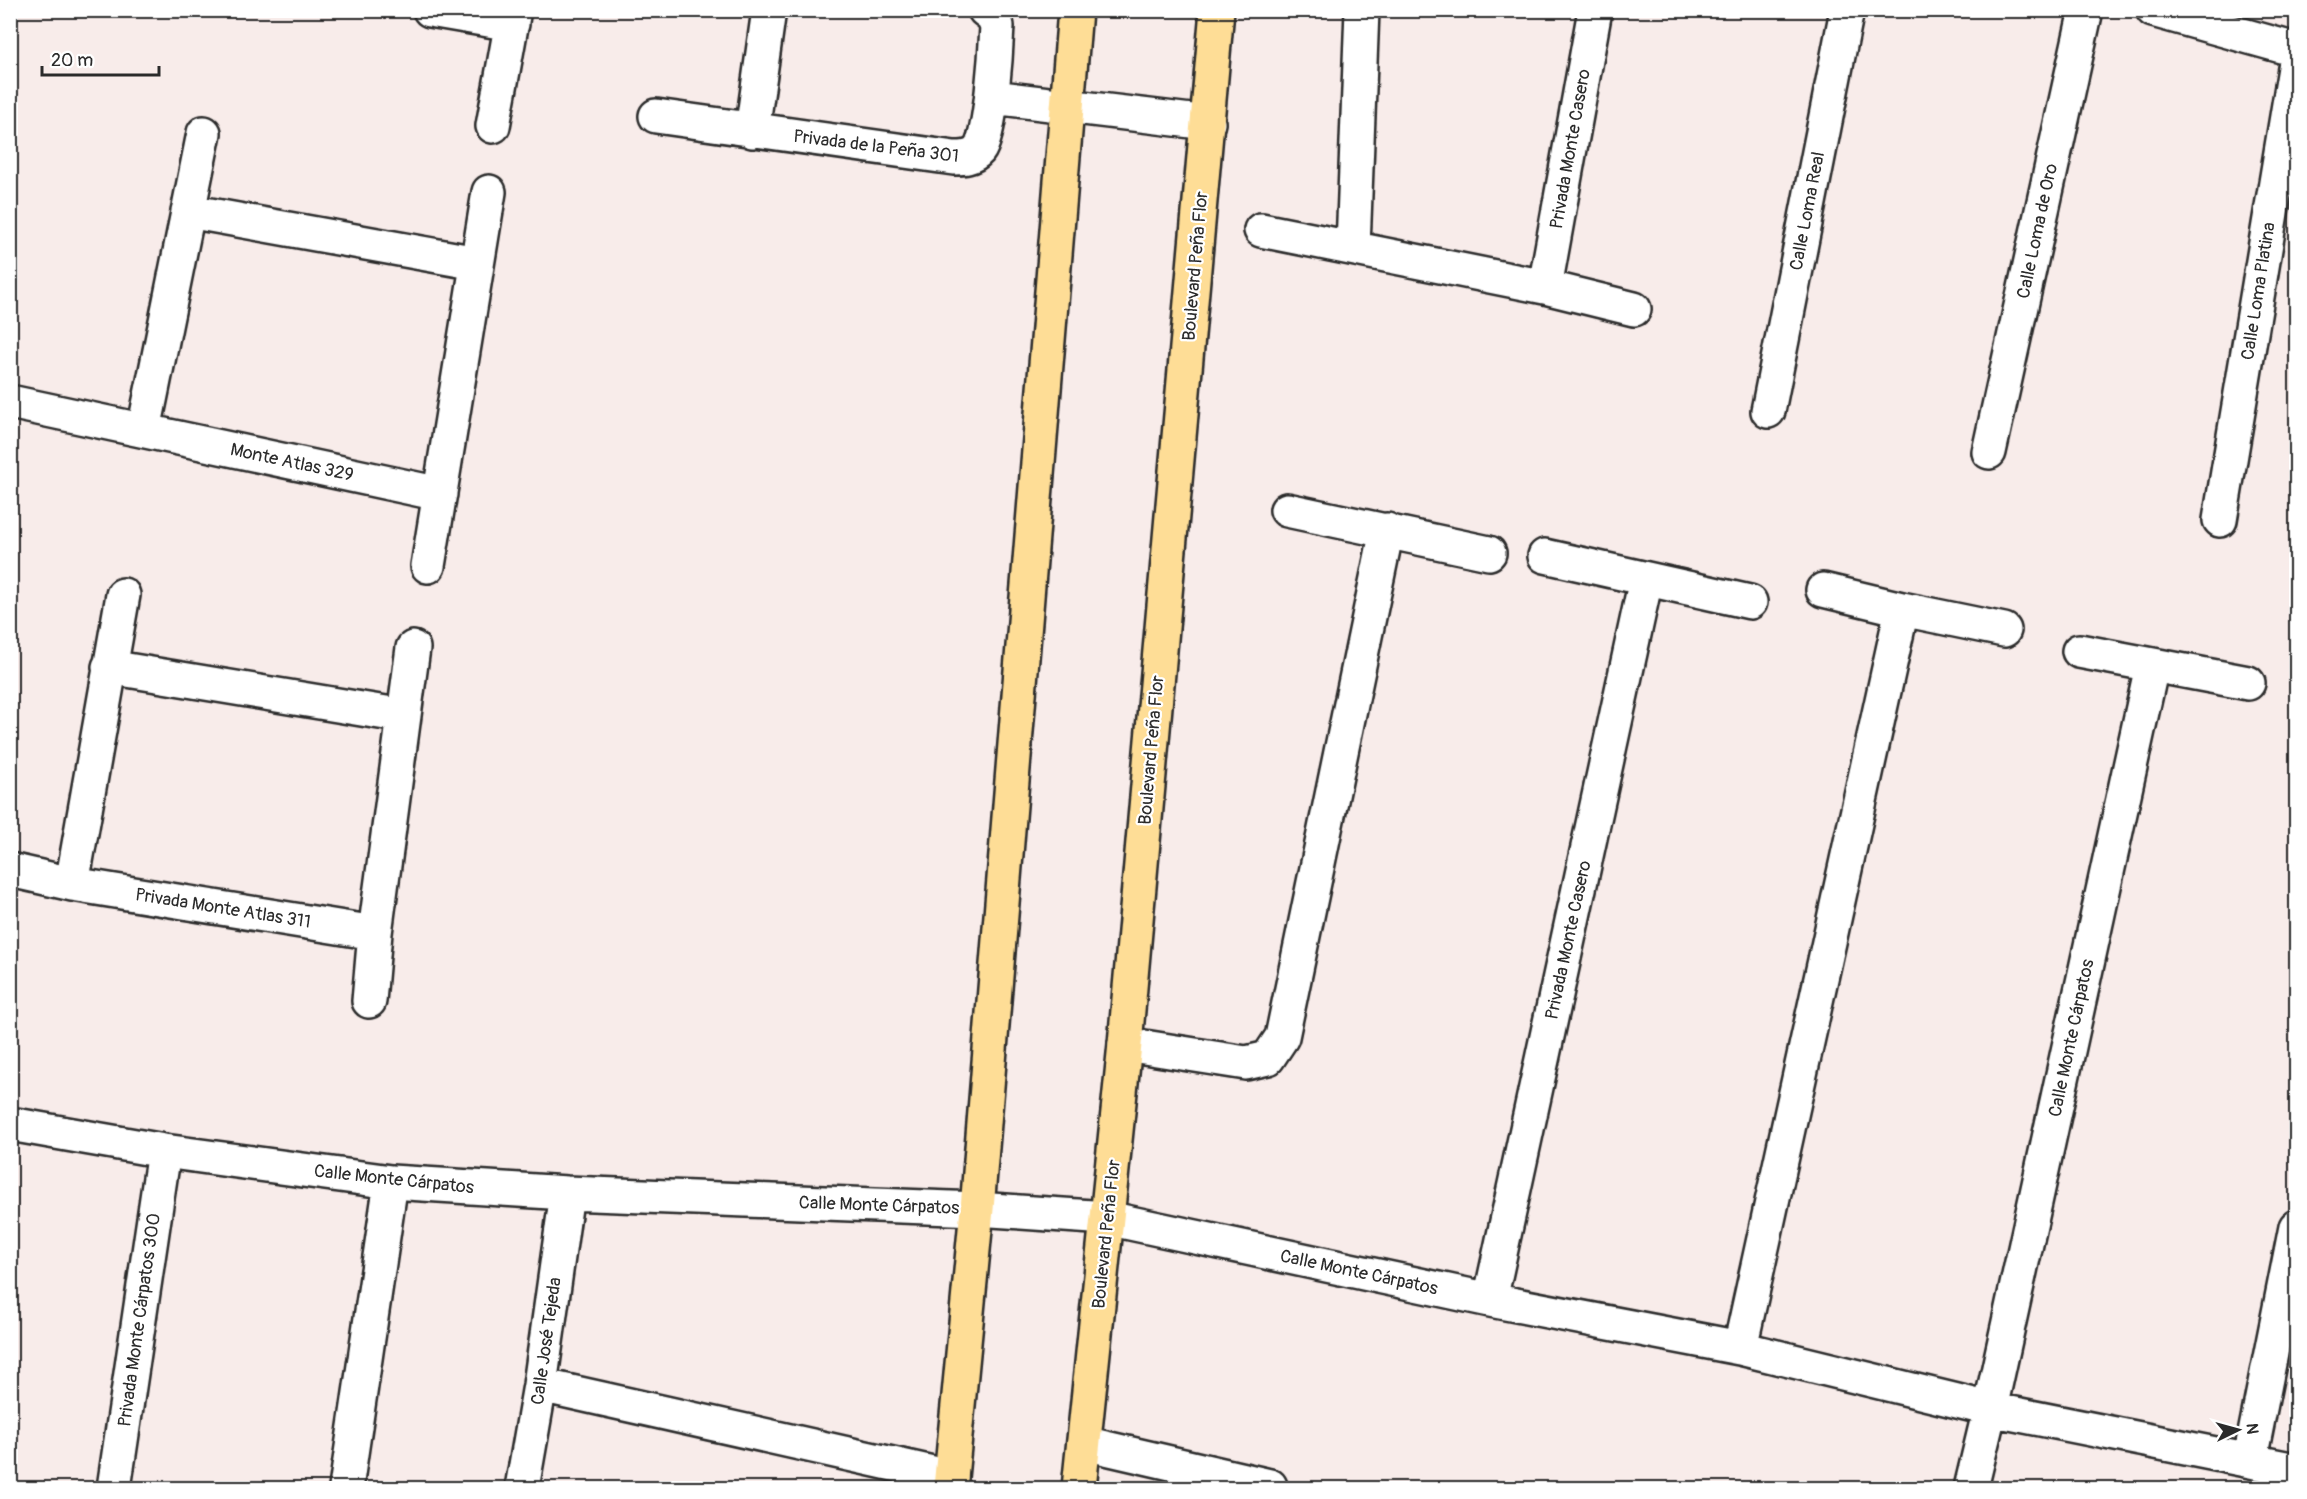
<svg xmlns="http://www.w3.org/2000/svg" width="2307" height="1499" viewBox="0 0 2307 1499" font-family="Pangolin,sans-serif">
<style>
.lines{fill:none;stroke-linecap:round;stroke-linejoin:round}
.minor-casing{stroke:#2b2b2b;stroke-width:38}
.major-casing{stroke:#2b2b2b;stroke-width:38}
.minor{stroke:#fff;stroke-width:33}
.major{stroke:#fedd96;stroke-width:33}
.labels{text-anchor:middle;stroke-width:4.5;stroke-linejoin:round;paint-order:stroke}
.street-label{font-size:18px;fill:#2b2b2b;stroke:#fff}
</style>
<rect width="100%" height="100%" fill="#f8ecea"/>
<filter id="ink" filterUnits="userSpaceOnUse"><feTurbulence type="fractalNoise" baseFrequency=".0167" numOctaves="2"/><feDisplacementMap in="SourceGraphic" scale="12" xChannelSelector="R" yChannelSelector="G"/><feConvolveMatrix kernelMatrix="1 2 1 2 8 2 1 2 1" color-interpolation-filters="sRGB"/></filter>
<g filter="url(#ink)">
<g class="lines">
<g class="minor-casing">
<path id="minor" d="M 430,10 L 512,24
M 2153,10 L 2296,50
M 992,97 L 1208,123
M 656,116 L 954,158 C 963,158 972,158 979,150 C 991,135 996,50 997,26 L 993,16 L 985,10
M 493,126 L 514,10
M 752,131 L 769,10
M 188,211 L 477,263
M 1261,230 L 1545,287 L 1634,309
M 1353,247 L 1362,10
M 1545,287 L 1595,10
M 10,402 L 440,494
M 1768,411 L 1847,10
M 144,430 L 204,133
M 1989,452 L 2086,10
M 1287,510 L 1489,553
M 2220,520 L 2296,62
M 1545,556 L 1750,602
M 428,566 L 489,192
M 1823,590 L 1902,609 L 2004,630
M 2079,651 L 2248,683
M 109,667 L 404,716
M 10,870 L 72,884 L 375,933
M 72,884 L 123,595
M 369,1001 L 375,933 L 413,648
M 1125,1044 L 1246,1063 L 1268,1058 L 1282,1037 L 1387,530
M 10,1124 L 164,1151 L 391,1182 L 567,1193 L 977,1209 L 1107,1218 L 1490,1300 L 1740,1348 L 1990,1409 L 2296,1470
M 1490,1300 L 1646,579
M 1740,1348 L 1902,609
M 540,1385 L 951,1477
M 1084,1443 L 1270,1486
M 2250,1459 L 2296,1227
M 114,1488 L 164,1151
M 346,1488 L 391,1182
M 522,1488 L 540,1385 L 567,1193
M 1971,1488 L 1990,1409 L 2152,666"/>
</g>
<g class="major-casing">
<path id="major" d="M 950,1488 L 977,1209 L 1075,10
M 1079,1488 L 1125,1044 L 1217,10"/>
</g>
<use href="#minor" class="minor"/>
<use href="#major" class="major"/>
</g>
</g>
<g class="labels">
<g class="street-label">
<text transform="translate(876 146) rotate(7)" y="6">Privada de la Peña 301</text>
<text transform="translate(1570 149) rotate(-80)" y="6">Privada Monte Casero</text>
<text transform="translate(1807 211) rotate(-79)" y="6">Calle Loma Real</text>
<text transform="translate(2037 231) rotate(-78)" y="6">Calle Loma de Oro</text>
<text transform="translate(1195 266) rotate(-85)" y="6">Boulevard Peña Flor</text>
<text transform="translate(2258 291) rotate(-81)" y="6">Calle Loma Platina</text>
<text transform="translate(292 462) rotate(12)" y="6">Monte Atlas 329</text>
<text transform="translate(1151 750) rotate(-85)" y="6">Boulevard Peña Flor</text>
<text transform="translate(223 908) rotate(9)" y="6">Privada Monte Atlas 311</text>
<text transform="translate(1568 940) rotate(-78)" y="6">Privada Monte Casero</text>
<text transform="translate(2071 1038) rotate(-78)" y="6">Calle Monte Cárpatos</text>
<text transform="translate(394 1179) rotate(6)" y="6">Calle Monte Cárpatos</text>
<text transform="translate(879 1205) rotate(2)" y="6">Calle Monte Cárpatos</text>
<text transform="translate(1106 1234) rotate(-84)" y="6">Boulevard Peña Flor</text>
<text transform="translate(1359 1272) rotate(12)" y="6">Calle Monte Cárpatos</text>
<text transform="translate(139 1320) rotate(-82)" y="6">Privada Monte Cárpatos 300</text>
<text transform="translate(546 1341) rotate(-82)" y="6">Calle José Tejeda</text>
</g>
</g>
<rect width="2307" height="1499" fill="none" stroke="#fff" stroke-width="36"/>
<rect x="18" y="18" width="2271" height="1463" fill="none" stroke="#2b2b2b" stroke-width="2" filter="url(#ink)"/>
<g transform="translate(2238 1430) rotate(85)" stroke="#ffffff" stroke-width="4.5" paint-order="stroke">
<path d="M0-4.5L10 22L0 15L-10 22Z" fill="#2b2b2b"/>
<text y="-9" font-size="16" font-weight="bold" text-anchor="middle" fill="#2b2b2b">N</text>
</g>
<path d="M42 66v9h117v-9" fill="none" stroke="#2b2b2b" stroke-width="3"/>
<text x="51" y="66" font-size="18" fill="#2b2b2b" stroke="#ffffff" stroke-width="4.5" paint-order="stroke">20 m</text>
</svg>
